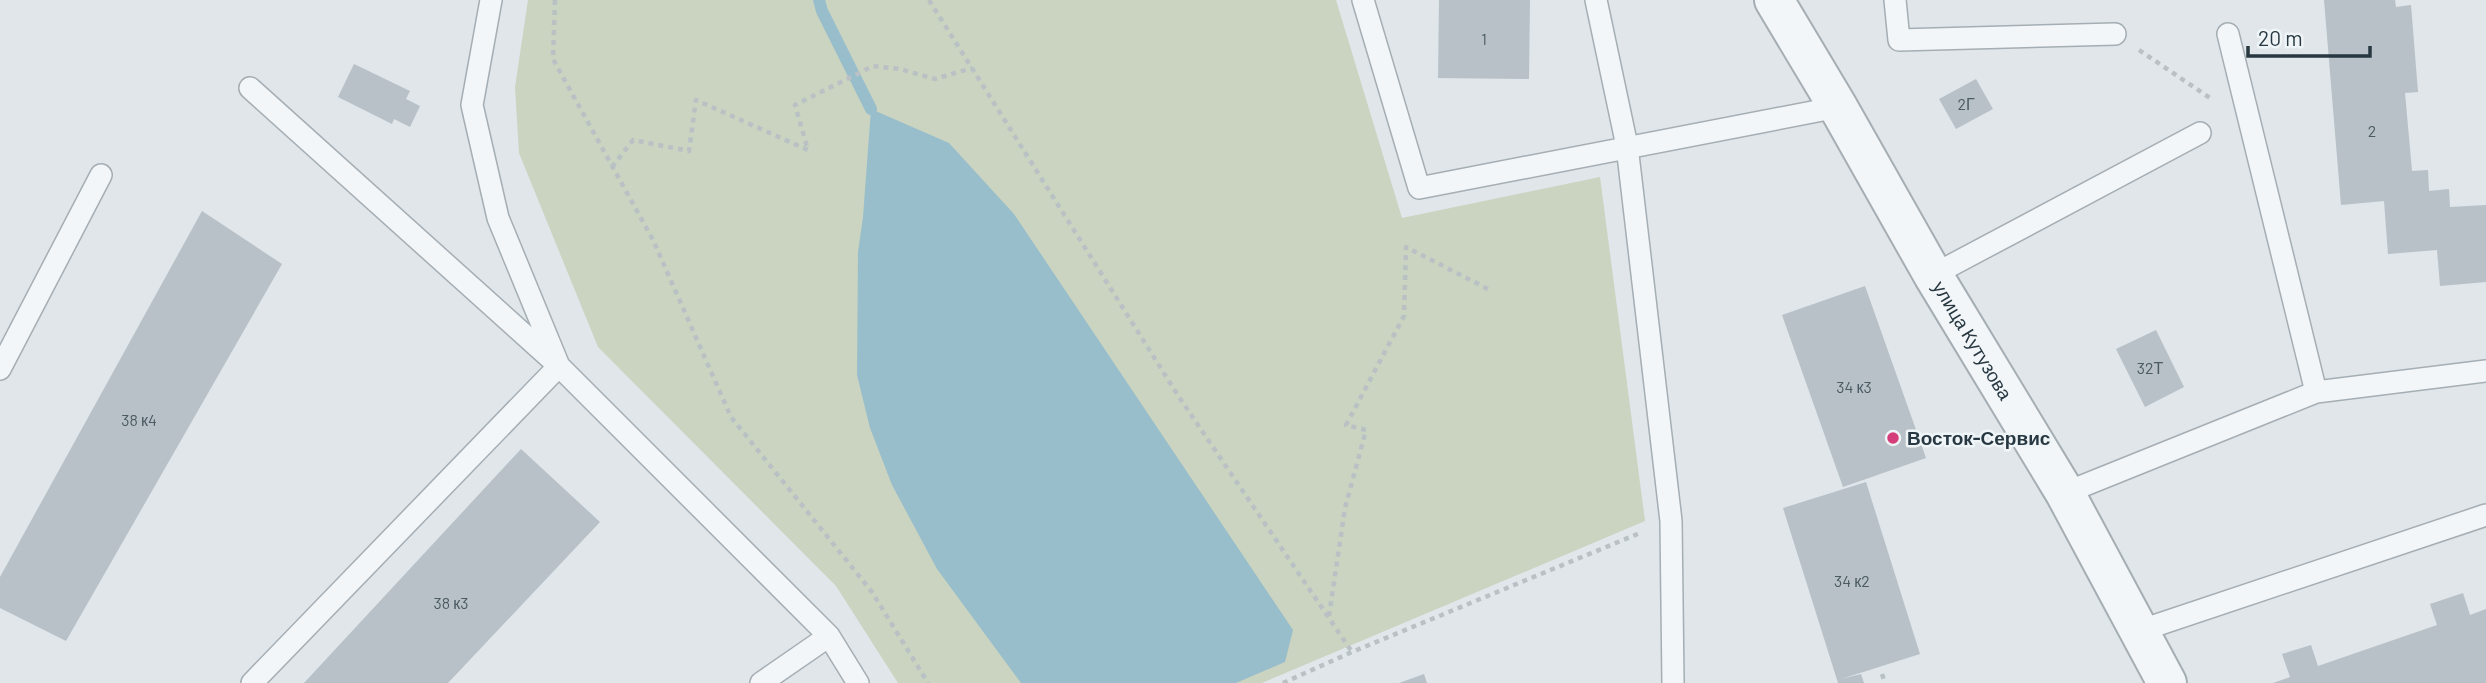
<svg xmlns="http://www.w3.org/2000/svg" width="2486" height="683" viewBox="0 0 2486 683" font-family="Barlow,sans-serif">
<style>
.green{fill:#cad4c0}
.water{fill:#99becb}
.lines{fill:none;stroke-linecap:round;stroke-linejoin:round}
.stream{stroke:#99becb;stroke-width:12}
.building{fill:#b7c1c7}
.service-casing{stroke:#a5aeb4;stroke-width:24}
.minor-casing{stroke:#a5aeb4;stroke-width:42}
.path{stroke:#bac1c5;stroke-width:4.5;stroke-dasharray:5 5;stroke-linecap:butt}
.service{stroke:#f3f6f8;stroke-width:21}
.minor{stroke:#f3f6f8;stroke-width:38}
.poi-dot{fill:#d53e7a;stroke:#eff4f7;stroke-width:2.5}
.labels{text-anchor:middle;stroke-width:5;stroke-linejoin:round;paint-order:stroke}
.number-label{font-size:16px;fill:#4b5a63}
.street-label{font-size:19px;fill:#273842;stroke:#eff4f7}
.poi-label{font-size:19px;font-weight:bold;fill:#273842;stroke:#eff4f7;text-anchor:start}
</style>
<rect width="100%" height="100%" fill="#e0e6ea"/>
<path class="green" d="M 528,0 L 1336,0 L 1402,218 L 1600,177 L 1645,521 L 1262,683 L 898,683 L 836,586 L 598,347 L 519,153 L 515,87 Z"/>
<path class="water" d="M 871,109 L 949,143 L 1014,214 L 1293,630 L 1285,662 L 1236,683 L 1021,683 L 937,569 L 892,485 L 870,428 L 857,375 L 858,252 L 863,217 Z"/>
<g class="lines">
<path class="stream" d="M 819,0 L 822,11 L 871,109"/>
</g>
<path class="building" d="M 1439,0 L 1530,0 L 1529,79 L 1438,78 Z
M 2324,0 L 2395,0 L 2396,7 L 2411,5 L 2418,92 L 2405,93 L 2412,171 L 2428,170 L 2429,191 L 2449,189 L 2450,207 L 2486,205 L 2486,282 L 2440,286 L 2437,250 L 2388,254 L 2384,201 L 2341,205 Z
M 354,64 L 410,91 L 406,99 L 420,106 L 410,127 L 394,119 L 392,124 L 338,97 Z
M 1976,79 L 1993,109 L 1956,129 L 1939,99 Z
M 202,211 L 282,264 L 66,641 L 0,608 L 0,577 Z
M 1865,286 L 1926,458 L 1843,487 L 1782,315 Z
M 2156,330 L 2184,387 L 2145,407 L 2116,349 Z
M 521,449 L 600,522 L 448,683 L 304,683 Z
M 1866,482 L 1920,654 L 1841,679 L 1861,674 L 1864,683 L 1838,683 L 1783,508 Z
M 2463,593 L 2470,615 L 2486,609 L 2486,683 L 2273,683 L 2290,677 L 2282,654 L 2311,645 L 2318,666 L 2437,625 L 2430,604 Z
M 1424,674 L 1427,683 L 1399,683 Z"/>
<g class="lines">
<g class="service-casing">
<path id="service" d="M 491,0 L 472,105 L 498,218 L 559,366 L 829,636 L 858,683
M 1363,0 L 1419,188 L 1838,107
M 1596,0 L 1627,146 L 1671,521 L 1673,683
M 1895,0 L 1899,40 L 2115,34
M 2228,34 L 2316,392
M 250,88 L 559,366 L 252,683
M 1933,275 L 2200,133
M 0,369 L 101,175
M 2065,493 L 2316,392 L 2486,371
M 2139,631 L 2486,515
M 761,683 L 829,636"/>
</g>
<g class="minor-casing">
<g id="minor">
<path id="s1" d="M 1774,0 L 1838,107 L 1933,275 L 2065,493 L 2167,683"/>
</g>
</g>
<path class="path" d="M 555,0 L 553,59 L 653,240 L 731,417 L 872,592 L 928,683
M 929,0 L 1179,397 L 1352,652
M 2139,50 L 2210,98
M 612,167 L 633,140 L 689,151 L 696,100 L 808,150 L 795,105 L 873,66 L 900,69 L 935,79 L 972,68
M 1329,616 L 1345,508 L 1366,430 L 1346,425 L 1404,316 L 1406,247 L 1488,289
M 1882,674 L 1885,683
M 1283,683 L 1352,652 L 1640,533"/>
<use href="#service" class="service"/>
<use href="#minor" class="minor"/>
</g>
<circle class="poi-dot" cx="1893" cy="438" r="7"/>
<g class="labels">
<g class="number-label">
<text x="1484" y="45">1</text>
<text x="1966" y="110">2Г</text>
<text x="2372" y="137">2</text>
<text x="2150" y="374">32Т</text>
<text x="1854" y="393">34 к3</text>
<text x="139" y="426">38 к4</text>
<text x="1852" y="587">34 к2</text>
<text x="451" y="609">38 к3</text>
</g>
<g class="street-label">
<text dy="7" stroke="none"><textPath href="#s1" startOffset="394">улица Кутузова</textPath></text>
</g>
<g class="poi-label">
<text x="1907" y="445">Восток-Сервис</text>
</g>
</g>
<path d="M2248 46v10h122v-10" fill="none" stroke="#273842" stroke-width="3.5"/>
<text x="2258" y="46" font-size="21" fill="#273842" stroke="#eff4f7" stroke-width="5" paint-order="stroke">20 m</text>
</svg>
